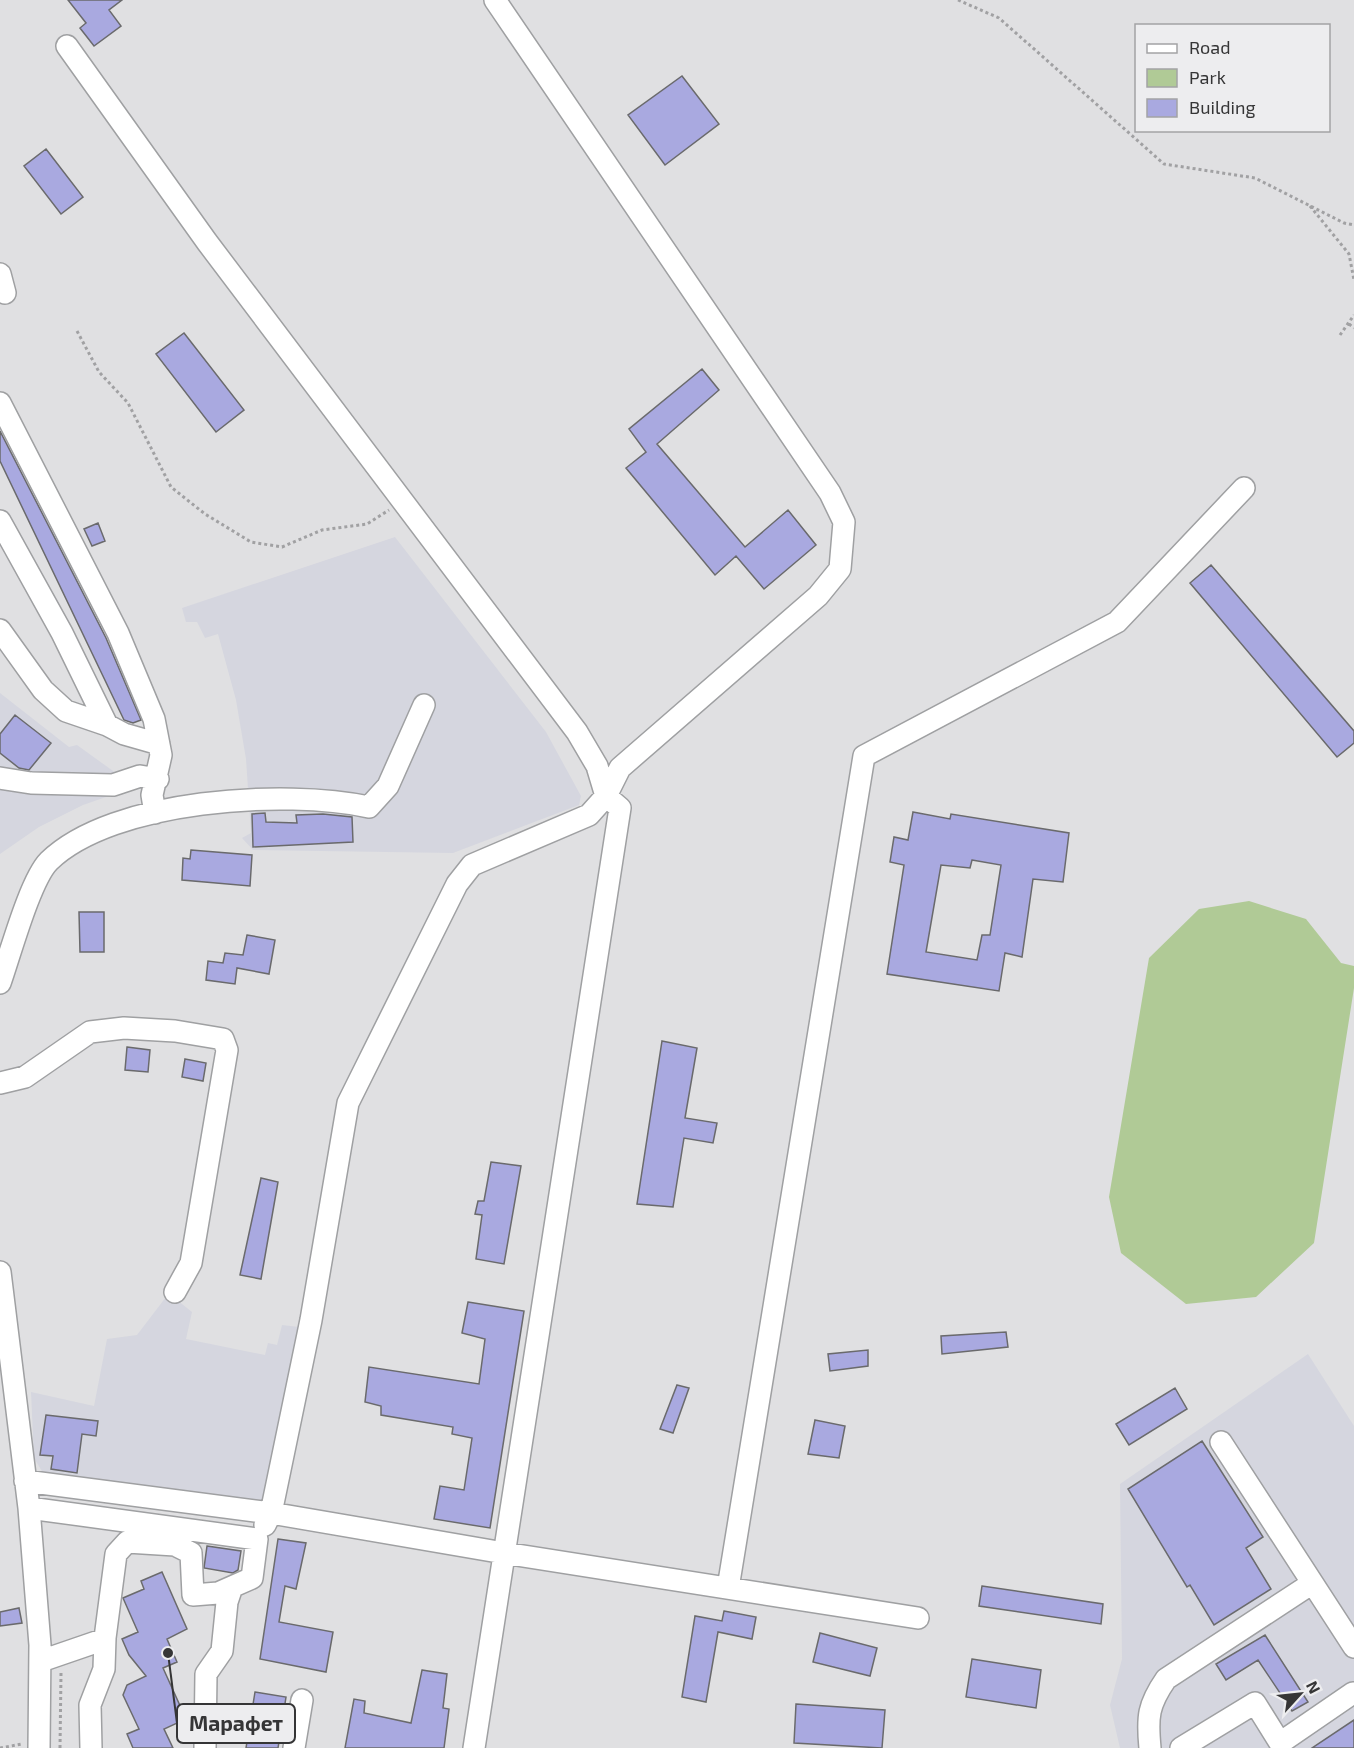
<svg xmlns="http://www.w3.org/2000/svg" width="1354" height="1748" viewBox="0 0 1354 1748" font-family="'Exo 2',sans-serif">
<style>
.built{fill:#d5d6df}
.green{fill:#b0ca96}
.building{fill:#a9a9e0;stroke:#6a6a6c;stroke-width:1.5;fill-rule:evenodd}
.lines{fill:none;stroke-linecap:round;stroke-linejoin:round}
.minor-casing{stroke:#9fa0a2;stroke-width:24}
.path{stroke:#a1a1a3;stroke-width:3;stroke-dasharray:3 3;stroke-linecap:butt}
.minor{stroke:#fff;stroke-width:21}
.leader{fill:none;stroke:#353536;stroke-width:2}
.callout-dot{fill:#353536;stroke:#ededef;stroke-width:2}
.callout{fill:#ededef;stroke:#353536;stroke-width:2}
.callout-label{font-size:21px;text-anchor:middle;font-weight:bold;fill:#353536}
</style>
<rect width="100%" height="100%" fill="#e0e0e2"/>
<path class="built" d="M 395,537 L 546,732 L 581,796 L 579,805 L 453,853 L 253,850 L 242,838 L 251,833 L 246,759 L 236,700 L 218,634 L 205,638 L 197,622 L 186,622 L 182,608 Z
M 0,693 L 69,747 L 77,745 L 120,776 L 126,790 L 83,805 L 39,827 L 0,854 Z
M 166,1297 L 177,1300 L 192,1312 L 186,1339 L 265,1355 L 268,1343 L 277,1345 L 282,1325 L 299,1327 L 265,1506 L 43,1473 L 34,1458 L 31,1392 L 94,1406 L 107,1339 L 137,1335 Z
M 1308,1354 L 1354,1426 L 1354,1748 L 1120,1748 L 1110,1705 L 1122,1659 L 1120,1484 Z"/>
<path class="green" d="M 1249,901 L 1306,919 L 1341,963 L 1354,966 L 1354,988 L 1314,1243 L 1256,1297 L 1186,1304 L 1121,1253 L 1109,1197 L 1149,958 L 1199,909 Z"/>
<path class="building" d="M 68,0 L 122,0 L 109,10 L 121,26 L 94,46 L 80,28 L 86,23 Z
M 682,76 L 719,124 L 665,165 L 628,115 Z
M 46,149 L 83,197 L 61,214 L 24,166 Z
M 184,333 L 244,410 L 216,432 L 156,354 Z
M 702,369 L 719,390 L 657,444 L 745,547 L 788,510 L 816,545 L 764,589 L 736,556 L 715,575 L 626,468 L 646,452 L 629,429 Z
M 0,431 L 106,638 L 141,720 L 133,723 L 124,720 L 0,461 Z
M 98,523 L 105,541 L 92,546 L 84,529 Z
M 1211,565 L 1354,731 L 1354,743 L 1337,757 L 1190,583 Z
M 15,715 L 51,743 L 29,770 L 19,768 L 0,753 L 0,734 Z
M 913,812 L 950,819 L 951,814 L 1069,833 L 1063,882 L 1033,879 L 1022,957 L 1005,953 L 999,991 L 887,974 L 904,865 L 890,862 L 894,837 L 908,840 ZM 972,860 L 1001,865 L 990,935 L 982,935 L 977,960 L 926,952 L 941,865 L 970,868 Z
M 265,813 L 266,822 L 297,823 L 296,815 L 323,814 L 352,817 L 353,842 L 253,847 L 252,814 Z
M 191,850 L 252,855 L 250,886 L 182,880 L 183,858 L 190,859 Z
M 79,912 L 104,912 L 104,952 L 80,952 Z
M 247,935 L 275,940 L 269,974 L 237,968 L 235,984 L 206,980 L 208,961 L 223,963 L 225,953 L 243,955 Z
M 662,1041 L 697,1048 L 685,1118 L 717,1123 L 713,1143 L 684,1138 L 673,1207 L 637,1204 Z
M 127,1047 L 150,1050 L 148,1072 L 125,1070 Z
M 185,1059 L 206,1063 L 203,1081 L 182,1077 Z
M 491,1162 L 521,1166 L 504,1264 L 476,1259 L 482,1215 L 475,1214 L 478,1201 L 484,1201 Z
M 261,1178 L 278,1182 L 261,1279 L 240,1275 Z
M 468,1302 L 524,1311 L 490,1528 L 434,1519 L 440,1486 L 464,1490 L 472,1438 L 452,1434 L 453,1427 L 381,1415 L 381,1406 L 365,1402 L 369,1367 L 479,1384 L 485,1339 L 462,1333 Z
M 1006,1332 L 1008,1347 L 942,1354 L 941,1336 Z
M 868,1350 L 868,1366 L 830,1371 L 828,1354 Z
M 677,1385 L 689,1388 L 673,1433 L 660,1429 Z
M 1175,1388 L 1187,1409 L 1129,1445 L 1116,1424 Z
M 46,1415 L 98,1421 L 96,1436 L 82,1434 L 77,1473 L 51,1469 L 53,1456 L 40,1455 Z
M 815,1420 L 845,1426 L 839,1458 L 808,1454 Z
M 1202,1441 L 1263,1537 L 1246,1548 L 1271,1589 L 1214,1625 L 1190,1585 L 1187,1587 L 1128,1489 Z
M 278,1539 L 306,1543 L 296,1589 L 285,1586 L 279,1622 L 333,1632 L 326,1672 L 260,1659 Z
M 207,1546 L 241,1551 L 238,1570 L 233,1573 L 204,1568 Z
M 162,1572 L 187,1629 L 167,1639 L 177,1662 L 163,1668 L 186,1719 L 164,1729 L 173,1748 L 133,1748 L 127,1734 L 139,1729 L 123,1695 L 127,1685 L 146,1676 L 129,1655 L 122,1639 L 138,1632 L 123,1598 L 144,1589 L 141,1581 Z
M 982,1586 L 1103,1604 L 1101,1624 L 979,1606 Z
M 19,1608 L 22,1623 L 0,1626 L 0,1612 Z
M 724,1611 L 756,1617 L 752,1639 L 718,1632 L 706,1702 L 682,1697 L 695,1616 L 722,1621 Z
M 820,1633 L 877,1648 L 870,1676 L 813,1662 Z
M 1265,1635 L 1308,1702 L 1292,1711 L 1258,1660 L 1226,1680 L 1216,1664 Z
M 972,1659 L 1041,1670 L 1036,1708 L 966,1697 Z
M 422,1670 L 447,1674 L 443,1708 L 449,1709 L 444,1748 L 345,1748 L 354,1699 L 365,1701 L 364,1713 L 411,1723 Z
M 255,1692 L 286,1697 L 278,1748 L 246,1748 Z
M 796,1704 L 885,1710 L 882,1748 L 794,1743 Z
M 1354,1720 L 1354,1748 L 1312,1748 Z"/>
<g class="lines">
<g class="minor-casing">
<path id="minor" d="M 67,46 L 207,242 L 577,732 L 597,766 L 606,796 L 589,815 L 472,865 L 457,884 L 348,1103 L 311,1320 L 271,1513 L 504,1553 L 918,1618
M 0,274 L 5,293
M 0,403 L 118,633 L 154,719 L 161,755 L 152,795 L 155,813
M 0,521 L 62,633 L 107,725 L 124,734 L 159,744
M 0,630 L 43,690 L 66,711 L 107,725
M 0,778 L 31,783 L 113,785 L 140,776 L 158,779
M 0,983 C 10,955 30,880 49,861 C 113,799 286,789 369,807 L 388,786 L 424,705
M 0,1083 L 25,1077 L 90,1032 L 124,1028 L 175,1031 L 223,1039 L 227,1050 L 191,1263 L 175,1292
M 0,1272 L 29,1508 L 40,1645 L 39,1748
M 1221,1442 L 1354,1647
M 25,1481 L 271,1513 L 265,1525
M 29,1508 L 257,1539 L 252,1578 L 218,1593 L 193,1595 L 191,1553 L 175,1545 L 127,1542 L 116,1554 L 105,1638 L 104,1669 L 90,1705 L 91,1748
M 728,1588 L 864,756 L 1117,622 L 1244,488
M 41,1661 L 105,1639
M 205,1748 L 206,1674 L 222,1651 L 227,1602 L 232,1587
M 294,1748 L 302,1700
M 474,1748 L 620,808 L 606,796 L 620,768 L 818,596 L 840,569 L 844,522 L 830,493 L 495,0
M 1150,1748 C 1147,1717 1148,1705 1166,1679 L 1311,1584
M 1181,1748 L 1255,1703 L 1280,1743 L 1353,1693"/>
</g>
<path class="path" d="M 958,0 L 999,18 L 1164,164 L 1255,178 L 1344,223 L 1354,225
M 1310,206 L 1349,254 L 1354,280
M 1349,324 L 1354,328
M 77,331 L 99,372 L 128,403 L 171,487 L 205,514 L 251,542 L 282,547 L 322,530 L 367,524 L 389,510
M 1340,335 L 1354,315
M 0,1748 L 22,1744
M 60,1748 L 61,1673"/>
<use href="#minor" class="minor"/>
</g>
<path class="leader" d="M168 1653L177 1723"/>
<circle class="callout-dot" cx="168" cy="1653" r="6"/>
<rect class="callout" x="177" y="1704" width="118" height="39" rx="6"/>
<g class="callout-label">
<text x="236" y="1731">Марафет</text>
</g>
<rect x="1135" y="24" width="195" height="108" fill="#ededef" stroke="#a3a3a5" stroke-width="1.5"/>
<rect x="1147" y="44" width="30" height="9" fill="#ffffff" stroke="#a3a3a5" stroke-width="1.5"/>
<text x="1189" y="54" font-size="18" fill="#353536">Road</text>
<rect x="1147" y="69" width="30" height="18" fill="#b0ca96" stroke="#a3a3a5" stroke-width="1.5"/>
<text x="1189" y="84" font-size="18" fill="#353536">Park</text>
<rect x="1147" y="99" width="30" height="18" fill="#a9a9e0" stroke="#a3a3a5" stroke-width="1.5"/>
<text x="1189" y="114" font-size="18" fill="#353536">Building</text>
<g transform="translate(1300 1694) rotate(63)" stroke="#ededef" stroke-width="4.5" paint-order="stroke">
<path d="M0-4.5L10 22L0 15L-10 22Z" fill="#353536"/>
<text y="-9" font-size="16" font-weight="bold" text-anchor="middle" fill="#353536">N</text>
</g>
</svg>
